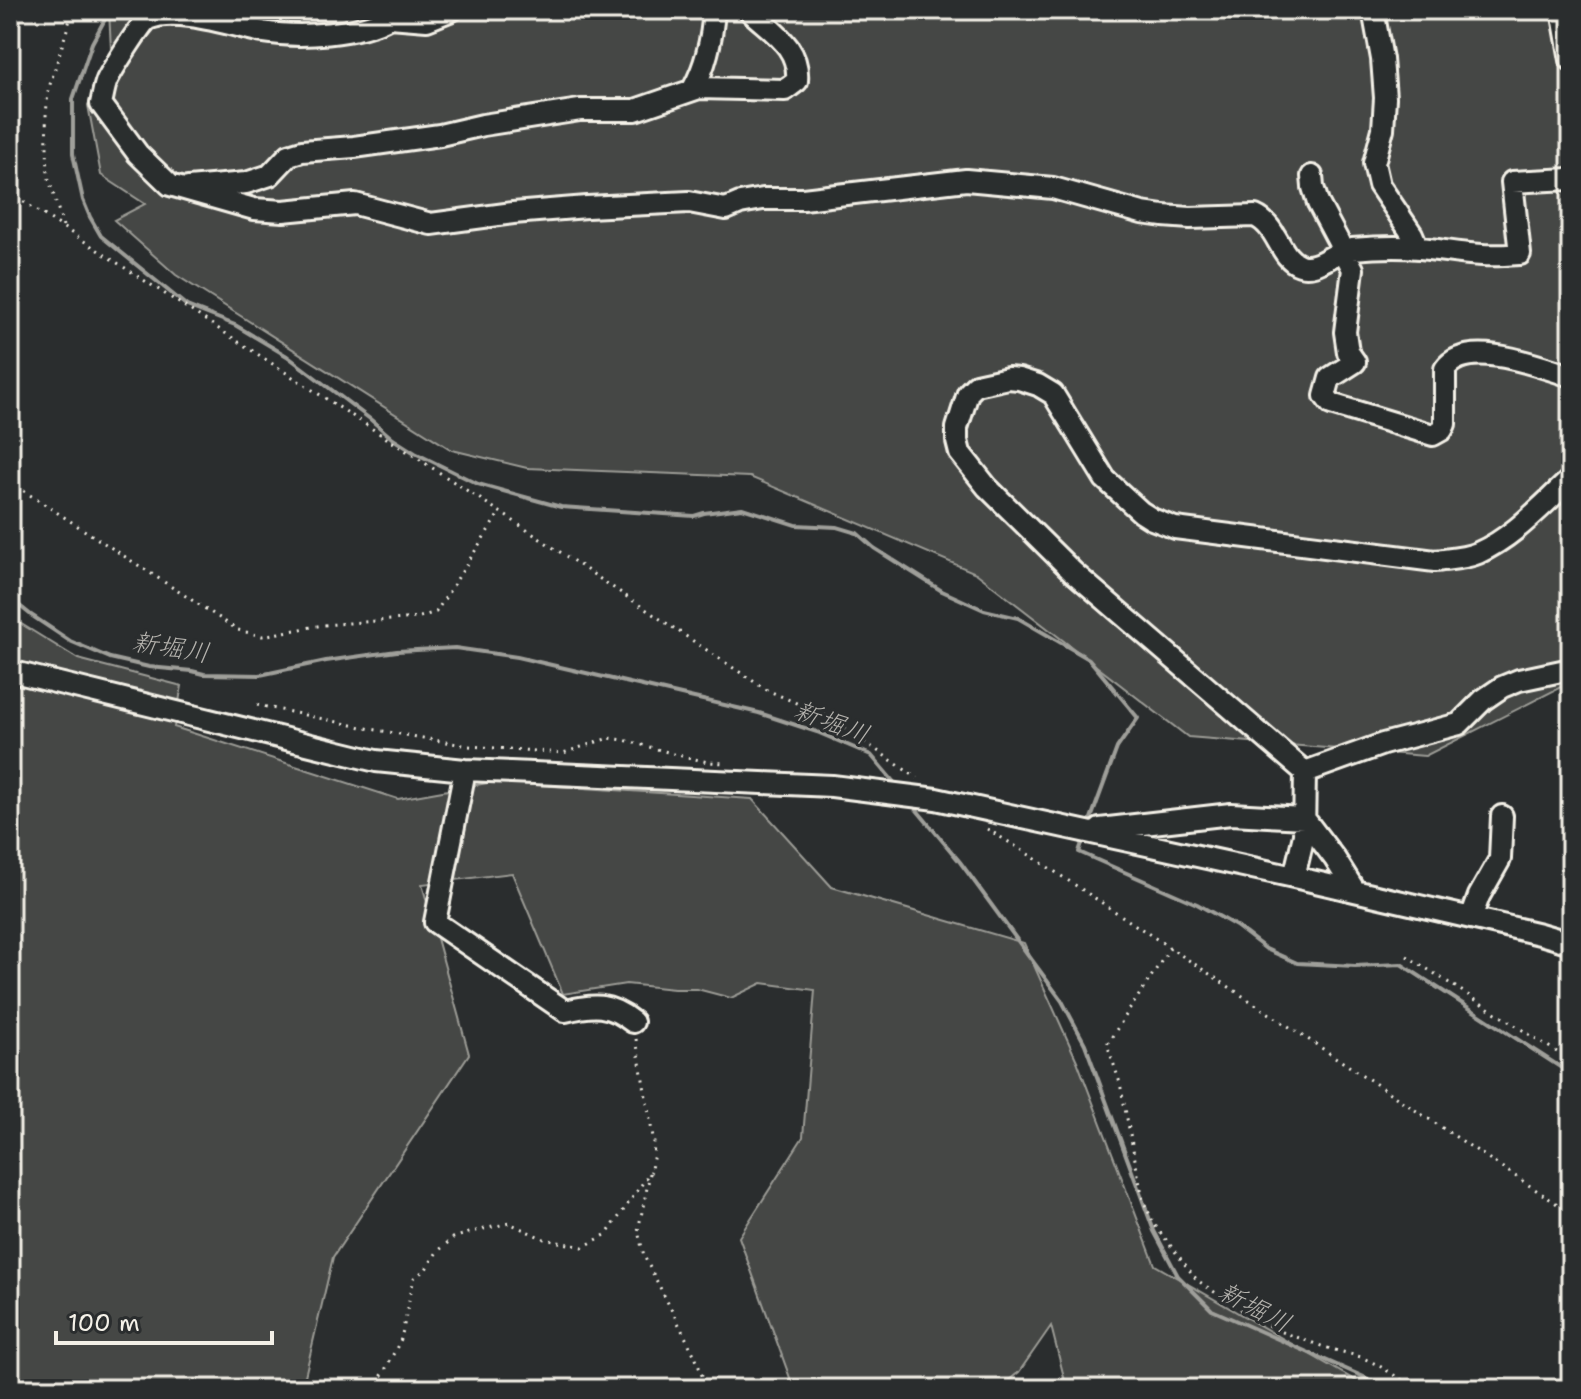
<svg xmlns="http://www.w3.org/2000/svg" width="1581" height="1399" viewBox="0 0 1581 1399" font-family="'Shantell Sans','Klee One',sans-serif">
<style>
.green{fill:#444645;stroke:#9c9c96;stroke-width:2}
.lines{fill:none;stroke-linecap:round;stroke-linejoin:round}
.stream{stroke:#9f9f9a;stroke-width:4}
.minor-casing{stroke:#f4f1e8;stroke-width:26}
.path{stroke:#f4f1e8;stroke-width:3;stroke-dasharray:2 6;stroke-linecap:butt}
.minor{stroke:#2a2d2e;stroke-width:20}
.labels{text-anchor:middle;stroke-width:6;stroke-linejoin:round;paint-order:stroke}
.water-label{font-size:26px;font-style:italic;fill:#b5b3ae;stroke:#2a2d2e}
</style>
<rect width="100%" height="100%" fill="#2a2d2e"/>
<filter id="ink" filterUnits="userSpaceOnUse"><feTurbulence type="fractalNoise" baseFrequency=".0125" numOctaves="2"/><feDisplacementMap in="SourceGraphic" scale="16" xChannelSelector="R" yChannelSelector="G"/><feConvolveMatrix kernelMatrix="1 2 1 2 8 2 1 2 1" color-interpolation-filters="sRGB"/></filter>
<g filter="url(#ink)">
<path class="green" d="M 109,10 L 1571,10 L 1571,682 L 1425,756 L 1188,737 L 976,573 L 750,477 L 527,468 L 452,450 L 176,275 L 114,220 L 145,204 L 101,175 L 88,105 L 111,50 Z
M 10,617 L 78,659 L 182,686 L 174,727 L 398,799 L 493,782 L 752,799 L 832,887 L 1024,943 L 1077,1061 L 1155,1265 L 1370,1389 L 1067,1389 L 1051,1326 L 1019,1372 L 998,1389 L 794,1389 L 739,1237 L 803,1137 L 815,990 L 762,983 L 731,998 L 697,989 L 674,989 L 626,984 L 563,994 L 512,873 L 422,884 L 469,1054 L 333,1257 L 302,1389 L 10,1389 Z"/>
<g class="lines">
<path class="stream" d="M 110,10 L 92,43 L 73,99 L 73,154 L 83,200 L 90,217 L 101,236 L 187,306 L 235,325 L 287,356 L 370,419 L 393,439 L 415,453 L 478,484 L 561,507 L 694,516 L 704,513 L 742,508 L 796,525 L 837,527 L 857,533 L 874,548 L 942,591 L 984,610 L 1018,618 L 1089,659 L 1138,718 L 1117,748 L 1089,824
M 10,598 L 31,615 L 70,641 L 110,658 L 149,667 L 192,671 L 204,674 L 260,675 L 326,661 L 397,651 L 455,648 L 517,657 L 759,713 L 817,732 L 871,755 L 898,787
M 911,803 L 960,862 L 1062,1001 L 1085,1044 L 1154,1231 L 1178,1276 L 1212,1310 L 1373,1381 L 1383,1389
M 1083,840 L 1079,852 L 1197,904 L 1236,926 L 1266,949 L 1297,963 L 1355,966 L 1401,964 L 1571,1074"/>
<g class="minor-casing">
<path id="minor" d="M 381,10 L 390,17 L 427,20 L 452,10
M 1373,10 L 1382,59 L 1385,98 L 1383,129 L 1374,163 L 1379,185 L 1412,234 L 1418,248
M 1562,10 L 1571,60
M 390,17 C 358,35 299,38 263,32 C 233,26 176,6 148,19 C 141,23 112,70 107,80 C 104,87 103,96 101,104 L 138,154 L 170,185 L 254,209 L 283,211 L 355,204 L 431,224 L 513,213 L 587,207 L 689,202 L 726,209 L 740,203 L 763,199 L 803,199 L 966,180 L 1053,188 L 1142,213 L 1163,216 L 1190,218 L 1255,216 C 1278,226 1279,258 1300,265 C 1318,271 1334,250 1352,249 C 1374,247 1397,246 1420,248 C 1441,250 1462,254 1482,255 C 1495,256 1507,255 1520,254 L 1512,182 L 1571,179
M 693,89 C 707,64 712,38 714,10
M 1312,176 L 1313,187 L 1318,203 L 1353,269 L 1345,332 L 1348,352 L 1355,362 L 1330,378 L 1325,396 L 1331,404 L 1433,435 L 1442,430 L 1445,424 L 1445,369 C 1467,337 1541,367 1571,376
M 188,188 L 246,183 L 270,175 L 289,155 L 302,151 L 354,147 L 440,135 L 483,125 L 580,110 L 635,110 L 699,88 L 785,90 L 797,81 C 800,46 772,32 749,10
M 10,671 L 376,761 L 465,770 L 832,786 L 936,799 L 1294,877 L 1540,934 L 1571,943
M 465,770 L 435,922 L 565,1011 C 594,1004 609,1003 633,1022
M 1305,772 L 1073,572 L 987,487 L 960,453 L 957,441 L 957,428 L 968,393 L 976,385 L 1008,378 L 1019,379 L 1038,385 L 1053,394 L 1105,479 L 1141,512 L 1152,519 L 1175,528 L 1435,561 C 1449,559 1464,559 1478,553 C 1514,537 1542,505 1571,479
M 1305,772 L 1383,744 L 1459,724 L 1483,700 L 1502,687 L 1519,680 L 1566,670 L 1571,667
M 1100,829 L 1231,814 L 1304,818 L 1335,859 L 1355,891
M 1294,877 L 1304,835 L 1305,772
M 1471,918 L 1479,896 L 1500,859 L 1502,816"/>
</g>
<path class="path" d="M 10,193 L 500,512 L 765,689 L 830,718 L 917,778
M 63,226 L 48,176 L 46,116 L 48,91 L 73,10
M 10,482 L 238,630 L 262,636 L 323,625 L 417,618 L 436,612 L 500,512
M 257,705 L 371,729 L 469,746 L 563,753 L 609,738 L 624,740 L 682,756 L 708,762 L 724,763
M 987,829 L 1022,850 L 1571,1213
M 1170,948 L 1107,1044 L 1120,1083 L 1143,1200 L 1154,1224 L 1197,1280 L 1245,1313 L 1277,1330 L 1324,1347 L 1361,1357 L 1378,1365 L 1410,1385 L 1413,1389
M 1407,956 L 1571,1061
M 636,1039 L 654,1143 L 653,1159 L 638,1231 L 644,1256 L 695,1356 L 707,1389
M 372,1389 L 383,1374 L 401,1339 L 414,1278 L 426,1269 L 437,1252 L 453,1238 L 472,1232 L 509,1223 L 544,1239 L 583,1247 L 607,1234 L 651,1171
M 1565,1389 L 1571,1379"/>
<use href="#minor" class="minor"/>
</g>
</g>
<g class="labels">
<g class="water-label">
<text transform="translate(171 647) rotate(9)" y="9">新堀川</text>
<text transform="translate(832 722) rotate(21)" y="9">新堀川</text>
<text transform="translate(1255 1307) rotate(28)" y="9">新堀川</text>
</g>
</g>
<rect width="1581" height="1399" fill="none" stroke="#2a2d2e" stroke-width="40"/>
<rect x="20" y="20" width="1541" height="1359" fill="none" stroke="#f4f1e8" stroke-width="3" filter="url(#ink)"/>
<path d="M56 1331v12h216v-12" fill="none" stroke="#f4f1e8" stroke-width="4"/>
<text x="68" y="1331" font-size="24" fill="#f4f1e8" stroke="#2a2d2e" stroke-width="6" paint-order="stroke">100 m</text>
</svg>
